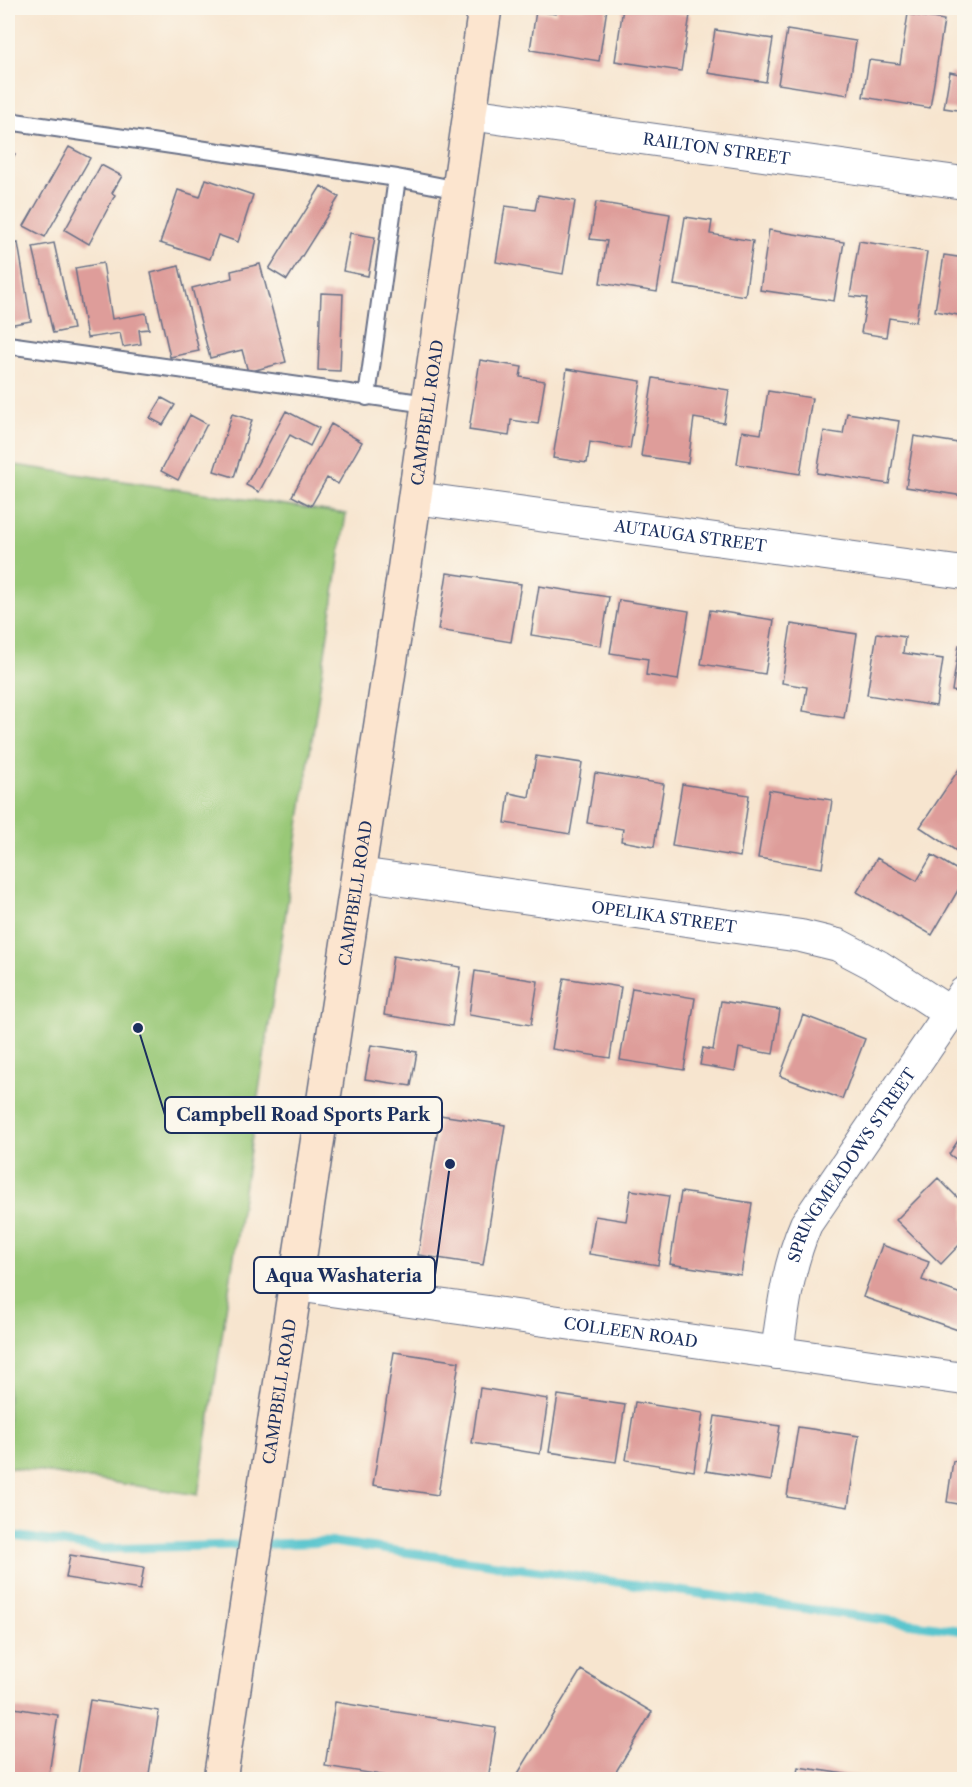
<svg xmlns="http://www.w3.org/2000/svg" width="972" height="1787" viewBox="0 0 972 1787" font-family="'Libre Caslon Text',serif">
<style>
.green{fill:#99c877;stroke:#5a7c6a;stroke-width:1.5}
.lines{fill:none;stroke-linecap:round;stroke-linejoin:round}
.stream{stroke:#58c5ce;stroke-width:9}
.building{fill:#de9d9a}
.lane-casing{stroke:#686f86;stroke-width:20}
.street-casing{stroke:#686f86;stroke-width:34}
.secondary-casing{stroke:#686f86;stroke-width:36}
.lane{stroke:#fff;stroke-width:16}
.street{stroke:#fff;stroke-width:32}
.secondary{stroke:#fce5cf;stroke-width:33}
.labels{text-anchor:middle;stroke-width:4.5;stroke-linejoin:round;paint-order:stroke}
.street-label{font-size:16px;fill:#1b2f5e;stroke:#fbf7ec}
.leader{fill:none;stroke:#1b2f5e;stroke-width:2}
.callout-dot{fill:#1b2f5e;stroke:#fbf7ec;stroke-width:2}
.callout{fill:#fbf7ec;stroke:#1b2f5e;stroke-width:2}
.callout-label{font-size:18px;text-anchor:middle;font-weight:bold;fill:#1b2f5e}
</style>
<rect width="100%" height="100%" fill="#fbf7ec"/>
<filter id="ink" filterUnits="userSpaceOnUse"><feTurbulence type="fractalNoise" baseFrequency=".0167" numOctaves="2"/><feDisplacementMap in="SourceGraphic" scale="12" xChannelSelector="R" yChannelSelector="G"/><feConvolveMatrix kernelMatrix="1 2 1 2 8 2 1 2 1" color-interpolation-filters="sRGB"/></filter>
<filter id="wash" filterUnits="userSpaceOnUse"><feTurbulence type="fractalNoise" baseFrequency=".008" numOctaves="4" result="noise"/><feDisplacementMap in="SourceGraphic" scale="24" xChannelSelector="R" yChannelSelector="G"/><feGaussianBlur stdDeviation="1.35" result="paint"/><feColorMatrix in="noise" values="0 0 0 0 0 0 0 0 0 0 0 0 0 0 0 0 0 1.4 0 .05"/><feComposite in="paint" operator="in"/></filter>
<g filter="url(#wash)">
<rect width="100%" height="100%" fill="#f7e5cf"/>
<path class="green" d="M 8,464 L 346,514 L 198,1495 L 8,1467 Z"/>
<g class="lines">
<path class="stream" d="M 8,1535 L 103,1549 L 333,1542 L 964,1631"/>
</g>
<g id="blocks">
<path class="building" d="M 557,8 L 607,8 L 599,61 L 530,50 L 536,11 L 556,14 Z
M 623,8 L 642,8 L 690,15 L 681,71 L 615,61 Z
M 908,14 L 944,20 L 930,108 L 863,97 L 869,60 L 900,64 Z
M 715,30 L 773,39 L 766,82 L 708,73 Z
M 787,30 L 856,41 L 848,95 L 778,84 Z
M 950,72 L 964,75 L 964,111 L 944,108 Z
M 69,147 L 90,158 L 45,237 L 24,226 Z
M 8,149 L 15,154 L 8,167 Z
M 101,165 L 122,176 L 112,193 L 115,195 L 89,244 L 65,230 Z
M 206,179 L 253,195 L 238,242 L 218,235 L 210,259 L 160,243 L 178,190 L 200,197 Z
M 321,186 L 339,197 L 287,280 L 269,269 Z
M 538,195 L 575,201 L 563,274 L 496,262 L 505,206 L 535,210 Z
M 596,202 L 670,214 L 657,292 L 600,283 L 607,241 L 590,239 Z
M 685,217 L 712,221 L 710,234 L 753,241 L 745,296 L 674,285 Z
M 769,230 L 844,242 L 834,301 L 760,290 Z
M 350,233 L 375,237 L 368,276 L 343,271 Z
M 859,241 L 927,252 L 916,322 L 889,318 L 886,337 L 861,333 L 867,298 L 850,296 Z
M 18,243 L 31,321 L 8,325 L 8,245 Z
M 54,243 L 73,329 L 53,333 L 33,247 Z
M 944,255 L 964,258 L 964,316 L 935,311 Z
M 103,263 L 112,319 L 146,313 L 149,329 L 139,330 L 141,344 L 123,347 L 120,333 L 87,338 L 75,268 Z
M 260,264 L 286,362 L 248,372 L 242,350 L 210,358 L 192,288 L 232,278 L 231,271 Z
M 179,266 L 199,351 L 170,357 L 151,273 Z
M 321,293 L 343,294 L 340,371 L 318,370 Z
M 480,360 L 522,367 L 520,377 L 545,381 L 538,424 L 511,420 L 509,436 L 469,430 Z
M 567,369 L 641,381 L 630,449 L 590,442 L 587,463 L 553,458 Z
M 653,378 L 729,390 L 724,423 L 694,418 L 688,463 L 641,456 Z
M 768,391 L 812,398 L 800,474 L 737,464 L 742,431 L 761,434 Z
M 162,398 L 175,405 L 163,425 L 150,418 Z
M 286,411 L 319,428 L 310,446 L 290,435 L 259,492 L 246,485 Z
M 847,413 L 899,421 L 889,484 L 817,473 L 824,431 L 843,434 Z
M 232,414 L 252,420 L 234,477 L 214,471 Z
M 190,415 L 207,424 L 178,480 L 161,471 Z
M 331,424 L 362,442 L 338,484 L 327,478 L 311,506 L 292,496 Z
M 914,436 L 964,444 L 964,496 L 906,487 Z
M 447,573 L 521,584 L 511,642 L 438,630 Z
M 539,586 L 609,597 L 601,646 L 531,635 Z
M 619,600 L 689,611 L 678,680 L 646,675 L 648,659 L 610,653 Z
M 710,610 L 774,620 L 765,674 L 701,664 Z
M 791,624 L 857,634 L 844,718 L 803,711 L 807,687 L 782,683 Z
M 877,633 L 905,637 L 903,653 L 943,659 L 936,706 L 867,695 Z
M 959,645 L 964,646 L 964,693 L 952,691 Z
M 536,756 L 582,763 L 570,834 L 505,823 L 509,793 L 529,797 Z
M 959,769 L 964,773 L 964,856 L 920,827 Z
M 595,773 L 664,784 L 654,847 L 621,841 L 623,829 L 587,823 Z
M 682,784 L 749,795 L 740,857 L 672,846 Z
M 769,790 L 832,800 L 822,868 L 758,858 Z
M 932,855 L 964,874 L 964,880 L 932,935 L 857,892 L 877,858 L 917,881 Z
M 393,956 L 461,967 L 452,1026 L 384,1015 Z
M 475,971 L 538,981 L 531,1025 L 469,1015 Z
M 564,978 L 621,987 L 610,1058 L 552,1049 Z
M 632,988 L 695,998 L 684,1070 L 620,1060 Z
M 721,1001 L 780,1010 L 773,1054 L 739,1048 L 735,1071 L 700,1065 L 703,1048 L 713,1050 Z
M 803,1015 L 865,1039 L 842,1099 L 780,1076 Z
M 371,1045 L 417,1052 L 411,1086 L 365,1079 Z
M 440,1115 L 505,1125 L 483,1265 L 418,1255 Z
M 964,1132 L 964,1165 L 949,1154 Z
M 938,1178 L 964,1204 L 964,1240 L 941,1264 L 896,1220 Z
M 631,1190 L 669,1196 L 658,1265 L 589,1254 L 595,1216 L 626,1221 Z
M 681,1192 L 752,1203 L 741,1275 L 670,1264 Z
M 882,1245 L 929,1262 L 922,1280 L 964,1295 L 964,1311 L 958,1330 L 863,1297 Z
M 394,1352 L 459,1362 L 438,1495 L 373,1485 Z
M 480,1388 L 548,1399 L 540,1454 L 472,1443 Z
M 558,1395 L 625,1405 L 616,1462 L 549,1452 Z
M 635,1402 L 703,1413 L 694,1471 L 626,1460 Z
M 715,1416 L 780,1426 L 771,1481 L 706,1471 Z
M 798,1427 L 859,1436 L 848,1507 L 787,1497 Z
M 953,1461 L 964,1463 L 964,1505 L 947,1502 Z
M 70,1555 L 144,1567 L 140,1590 L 66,1578 Z
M 581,1670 L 652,1712 L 611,1780 L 514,1780 Z
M 90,1700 L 159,1711 L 148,1780 L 77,1780 Z
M 335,1702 L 496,1728 L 488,1780 L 412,1780 L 325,1766 Z
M 8,1707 L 58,1715 L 48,1780 L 8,1780 Z
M 798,1767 L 871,1778 L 871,1780 L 796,1780 Z"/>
</g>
</g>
<g filter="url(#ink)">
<use href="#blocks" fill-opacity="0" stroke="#686f86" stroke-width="1.5"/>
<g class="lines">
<g class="lane-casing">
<path id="lane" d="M 8,121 L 397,178 L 459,190
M 8,345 L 427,404
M 367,397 L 397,178"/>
</g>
<g class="street-casing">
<g id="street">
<path id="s1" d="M 469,114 L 964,183"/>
<path id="s2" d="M 415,498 L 964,573"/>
<path id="s3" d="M 359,874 L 801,936 L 838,945 L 878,966 L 950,1013"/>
<path id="s4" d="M 296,1285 L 964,1379"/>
<path id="s5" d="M 777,1353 C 783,1308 788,1266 806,1224 L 964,993"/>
</g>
</g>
<g class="secondary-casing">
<g id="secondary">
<path id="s6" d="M 220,1780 L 403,579 L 485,8"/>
</g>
</g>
<use href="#lane" class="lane"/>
<use href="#street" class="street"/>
<use href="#secondary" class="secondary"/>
</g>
</g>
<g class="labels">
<g class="street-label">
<text dy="6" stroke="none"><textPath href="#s1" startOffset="250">RAILTON STREET</textPath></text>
<text dy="6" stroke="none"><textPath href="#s6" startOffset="1383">CAMPBELL ROAD</textPath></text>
<text dy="6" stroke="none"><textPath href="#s2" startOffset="278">AUTAUGA STREET</textPath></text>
<text dy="6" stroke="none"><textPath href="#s6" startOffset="897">CAMPBELL ROAD</textPath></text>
<text dy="6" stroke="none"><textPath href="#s3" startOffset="308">OPELIKA STREET</textPath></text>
<text dy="6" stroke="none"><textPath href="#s5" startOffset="206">SPRINGMEADOWS STREET</textPath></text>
<text dy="6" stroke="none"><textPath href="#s4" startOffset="338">COLLEEN ROAD</textPath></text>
<text dy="6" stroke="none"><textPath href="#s6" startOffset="393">CAMPBELL ROAD</textPath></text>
</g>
</g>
<path class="leader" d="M138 1028L165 1115M450 1164L435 1275"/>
<g class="callout-dot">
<circle cx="138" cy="1028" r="6"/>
<circle cx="450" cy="1164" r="6"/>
</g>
<g class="callout">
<rect x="165" y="1097" width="277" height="36" rx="6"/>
<rect x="254" y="1257" width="181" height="36" rx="6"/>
</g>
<g class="callout-label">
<text x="303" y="1121">Campbell Road Sports Park</text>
<text x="344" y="1282">Aqua Washateria</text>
</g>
<rect width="972" height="1787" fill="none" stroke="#fbf7ec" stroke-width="30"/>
</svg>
